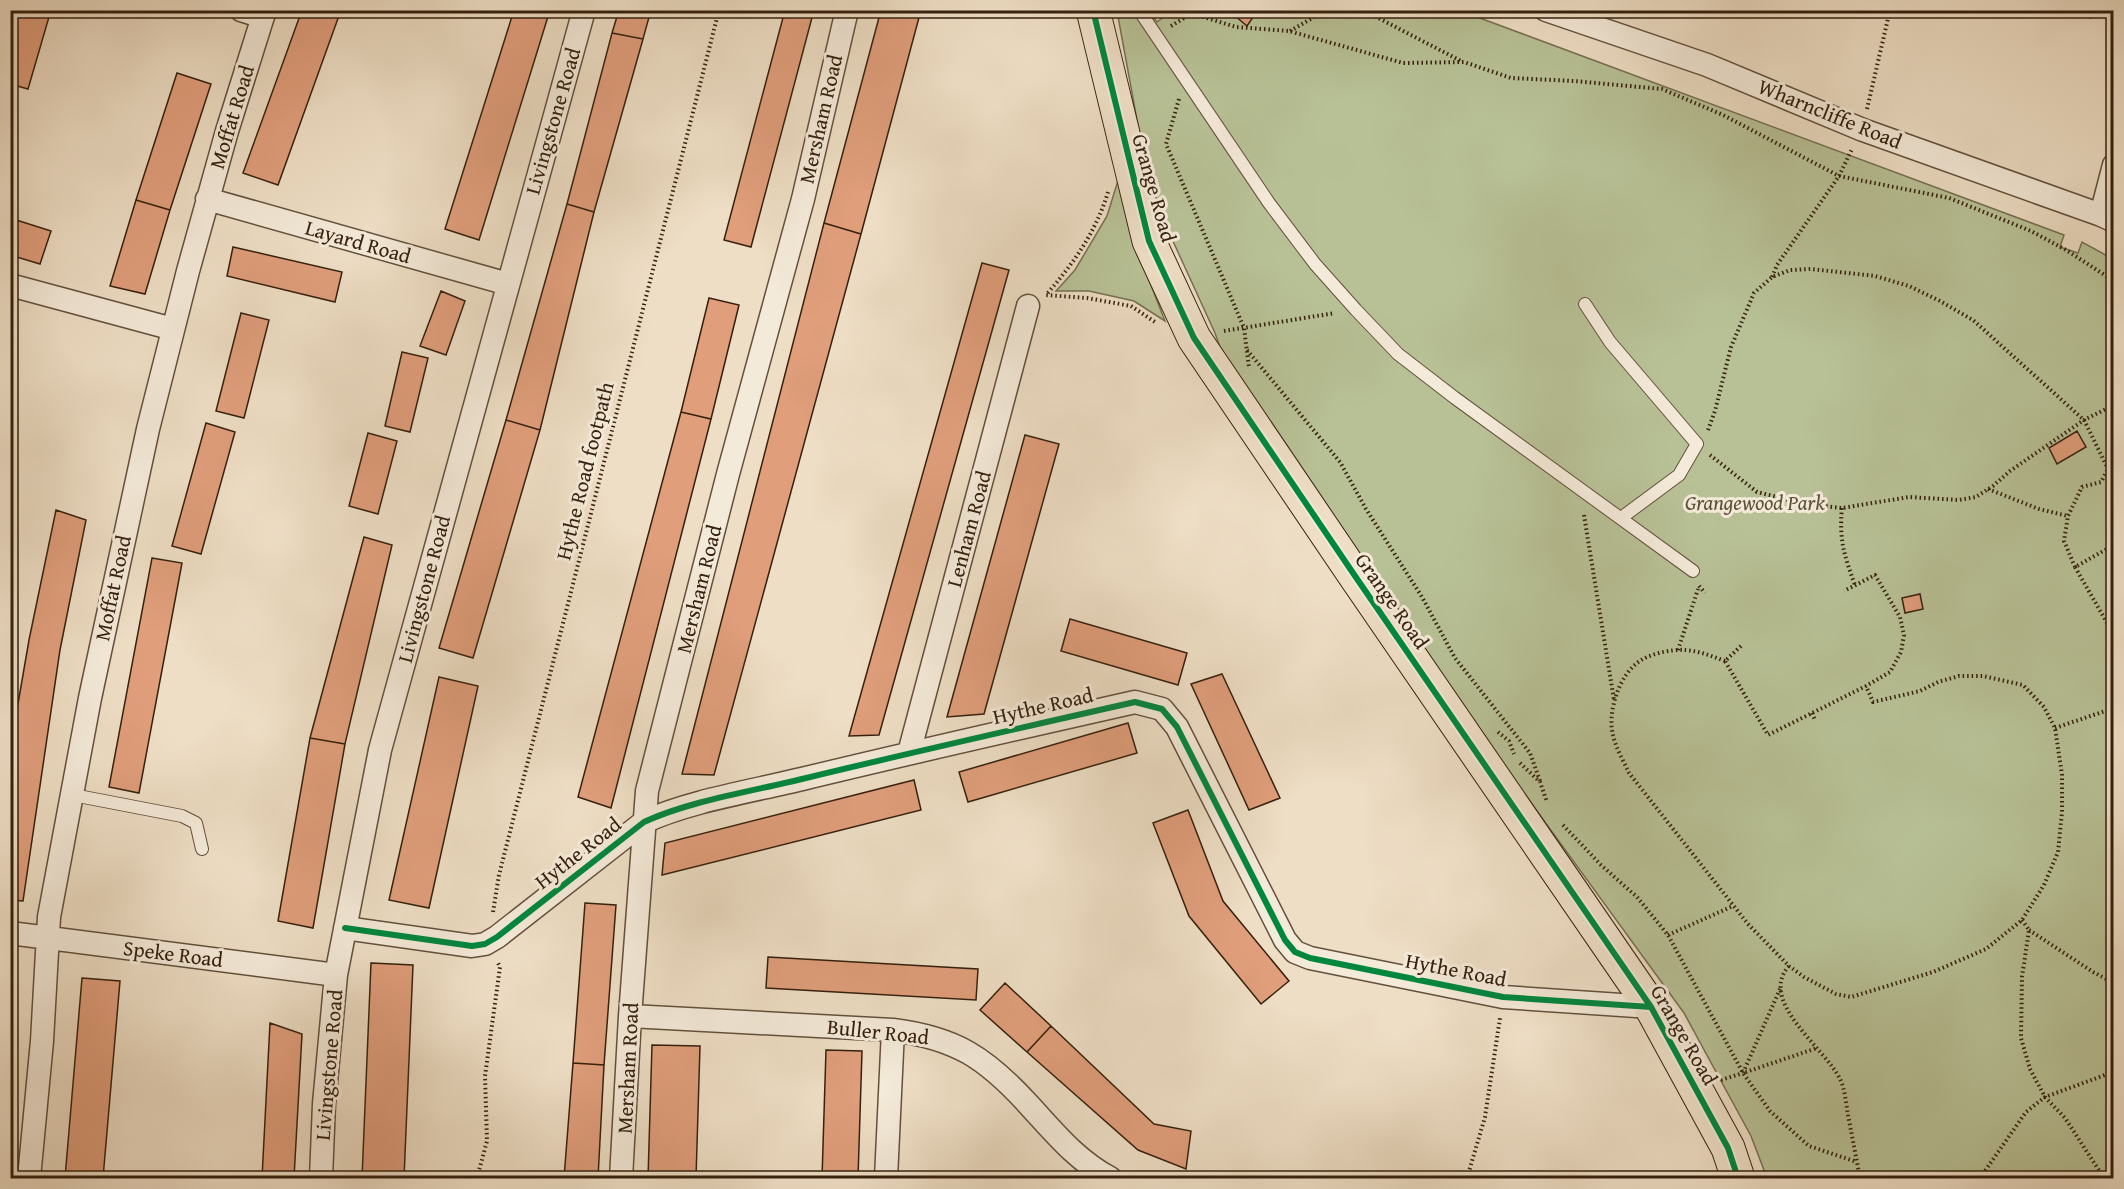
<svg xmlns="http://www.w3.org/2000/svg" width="2124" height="1189" viewBox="0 0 2124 1189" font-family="'Gentium Book Plus',serif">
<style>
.green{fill:#b8c196;stroke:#767052;stroke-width:1.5}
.building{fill:#e09e7b;stroke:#35200e;stroke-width:1.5}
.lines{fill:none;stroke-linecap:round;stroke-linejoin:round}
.lane-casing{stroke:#63503c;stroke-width:14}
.street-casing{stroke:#63503c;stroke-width:25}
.primary-casing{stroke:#35200e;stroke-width:35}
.path{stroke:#35200e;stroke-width:4;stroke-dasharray:1.5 3;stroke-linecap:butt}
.lane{stroke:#f4ead9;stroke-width:12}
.street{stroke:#f4ead9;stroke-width:22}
.primary{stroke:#eedec5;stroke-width:33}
.cycleway-casing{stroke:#f4ead9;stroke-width:10}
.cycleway{stroke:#00873e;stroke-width:6}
.labels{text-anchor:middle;stroke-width:6;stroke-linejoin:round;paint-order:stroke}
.street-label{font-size:21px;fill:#35200e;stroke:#f4ead9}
.park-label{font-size:21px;font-style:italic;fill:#5c5037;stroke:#f4ead9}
</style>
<rect width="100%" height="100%" fill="#eedec5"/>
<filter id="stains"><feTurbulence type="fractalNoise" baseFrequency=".00333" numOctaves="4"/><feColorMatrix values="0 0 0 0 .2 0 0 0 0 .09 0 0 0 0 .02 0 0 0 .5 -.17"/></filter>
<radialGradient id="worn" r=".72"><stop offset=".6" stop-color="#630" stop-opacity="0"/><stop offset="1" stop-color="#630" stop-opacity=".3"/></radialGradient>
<path class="green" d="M 1173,10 L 1461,11 L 2064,235 L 2060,247 L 2078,253 L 2082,242 L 2113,259 L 2113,1178 L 1767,1178 L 1751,1136 L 1684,1013 L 1255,424 L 1229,373 L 1215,333 L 1150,191 L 1117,11 L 1149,11 L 1157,22 Z
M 1121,171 L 1136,247 L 1165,321 L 1134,301 L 1089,291 L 1056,291 L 1075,270 L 1107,216 Z"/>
<path class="building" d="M 15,10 L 51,10 L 28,89 L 10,84 L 10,25 Z
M 302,10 L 341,10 L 278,185 L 243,173 Z
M 514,10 L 550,10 L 479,240 L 445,229 Z
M 619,10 L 651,10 L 643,39 L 612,33 Z
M 785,10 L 814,10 L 751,247 L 724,240 Z
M 881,10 L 921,10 L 861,234 L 824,223 Z
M 1228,10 L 1258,10 L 1247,26 Z
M 2064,10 L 2093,10 L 2091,18 Z
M 612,33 L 643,39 L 594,212 L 567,204 Z
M 177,73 L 211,84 L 170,210 L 136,200 Z
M 136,200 L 170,210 L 145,294 L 110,286 Z
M 567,204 L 594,212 L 540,430 L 506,420 Z
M 10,218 L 51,231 L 40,264 L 10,255 Z
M 824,223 L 861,234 L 714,775 L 682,774 Z
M 233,247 L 342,272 L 335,302 L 227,276 Z
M 982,263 L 1009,270 L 879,735 L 849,736 Z
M 441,291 L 465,301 L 446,355 L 420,346 Z
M 709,298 L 739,305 L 711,419 L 681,412 Z
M 241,313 L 269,320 L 244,418 L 216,411 Z
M 402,352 L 428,358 L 410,432 L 385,426 Z
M 681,412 L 711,419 L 611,808 L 578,797 Z
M 506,420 L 540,430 L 473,658 L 439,648 Z
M 206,423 L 235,432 L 201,554 L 172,546 Z
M 2077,431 L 2086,447 L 2057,464 L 2049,448 Z
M 368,433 L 397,441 L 378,514 L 349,506 Z
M 1025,435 L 1059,444 L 984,714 L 947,717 Z
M 56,510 L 86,520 L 60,650 L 23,901 L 10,900 L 10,750 L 29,640 Z
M 364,537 L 392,545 L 345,744 L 310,738 Z
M 152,558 L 182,563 L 139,793 L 109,787 Z
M 1920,594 L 1923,609 L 1905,613 L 1902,598 Z
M 1070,619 L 1187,653 L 1178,685 L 1061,651 Z
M 1222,674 L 1280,798 L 1249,810 L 1191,684 Z
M 439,677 L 478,686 L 429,908 L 389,900 Z
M 1128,723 L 1137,753 L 968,802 L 959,772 Z
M 310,738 L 345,744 L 313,928 L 278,921 Z
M 914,780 L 921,810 L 662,875 L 665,843 Z
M 1188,810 L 1223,901 L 1289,981 L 1261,1004 L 1189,916 L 1153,823 Z
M 585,903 L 616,905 L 604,1065 L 573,1063 Z
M 768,957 L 978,969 L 976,1000 L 766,988 Z
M 371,963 L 413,965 L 404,1178 L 362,1178 Z
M 82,978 L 120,981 L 103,1178 L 65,1178 Z
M 1005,983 L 1051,1026 L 1027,1052 L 980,1010 Z
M 270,1023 L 302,1034 L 294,1178 L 262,1178 Z
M 1051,1026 L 1154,1124 L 1191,1131 L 1186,1169 L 1138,1150 L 1027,1052 Z
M 652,1045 L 700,1046 L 696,1178 L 648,1178 Z
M 826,1050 L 862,1051 L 858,1178 L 822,1178 Z
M 573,1063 L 604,1065 L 598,1178 L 564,1178 Z"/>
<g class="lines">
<g class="lane-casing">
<path id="lane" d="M 1139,10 L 1269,203 L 1315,264 L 1356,310 L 1398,354 L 1455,398 L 1693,571
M 1585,304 L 1610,342 L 1697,444 L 1679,475 L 1621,518
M 73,795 L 182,816 L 196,823 L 202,849"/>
</g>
<g class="street-casing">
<path id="street" d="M 241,10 L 263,17
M 1546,10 L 1707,65 L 1863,130 L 2101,215 L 2114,221
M 207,199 L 508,284
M 2101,215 L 2114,165
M 10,285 L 173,329
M 909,753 L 1028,306
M 345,928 L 472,946 L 485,944 L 497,937 L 644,822 C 689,801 753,791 802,779 C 913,752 1024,727 1135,702 L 1162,709 L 1177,727 L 1285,940 L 1295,952 L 1310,958 L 1503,997 L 1651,1007
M 10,933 L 336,975
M 630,1016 L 893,1030 C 956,1038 986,1058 1028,1104 C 1054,1132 1076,1160 1110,1178
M 29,1178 L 42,1041 L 49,917 L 90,698 L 148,429 L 188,271 L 227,131 L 265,10
M 321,1178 L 324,1104 L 336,975 L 380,750 L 584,10
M 621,1178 L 630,1016 L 647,791 L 728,474 L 803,199 L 847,10
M 886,1178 L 893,1030"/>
</g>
<g class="primary-casing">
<path id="primary" d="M 1093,10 L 1149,241 L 1194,338 L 1353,573 L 1651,1007 L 1728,1148 L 1738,1178"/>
</g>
<path class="path" d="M 1363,10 L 1461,61
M 1194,14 L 1236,27 L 1289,31 L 1403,63 L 1464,62 L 1511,78 L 1574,81 L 1662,89 L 1723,115 L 1839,176 L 1949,198 L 2031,231 L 2066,250 L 2114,281
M 1171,26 L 1197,10
M 1290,31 L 1326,10
M 1179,99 L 1166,144 L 1244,328 L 1249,368
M 1867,109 L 1890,10
M 1108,192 C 1096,232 1073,264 1046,295 L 1087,298 L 1131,306 L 1155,322
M 1772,277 L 1777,265 L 1839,176 L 1852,149
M 1224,331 L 1335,313
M 1247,350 L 1340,462 L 1366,509 L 1422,597 L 1455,658 L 1530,753 L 1540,781
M 1708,430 L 1715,411 L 1731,347 L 1754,293 L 1772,277 L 1790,270 L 1811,269 L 1875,276 L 1909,286 L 1940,301 L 1973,320 L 2084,420 L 2108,469
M 1710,455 L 1757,492 L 1805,504 L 1842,508 L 1909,497 L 1959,500 L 1976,497 L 1993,486 L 2010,471 L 2084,420 L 2108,408 L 2114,408
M 1988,489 L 2039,509 L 2068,516
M 1842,508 C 1839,540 1844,555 1855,585
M 1584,515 L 1614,700
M 2114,545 L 2075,567 L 2114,635
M 2075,567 L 2064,541 L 2068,516 L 2082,487 L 2101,482 L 2114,458
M 1699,586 L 1705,593
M 1741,646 L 1725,661 L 1768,735 L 1866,686 L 1890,672 L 1901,652 L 1904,635 L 1900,617 L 1875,575 L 1844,591
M 1678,650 L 1698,589
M 1725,661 C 1712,656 1699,651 1685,650 C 1671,649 1648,654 1637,663 C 1619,677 1609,709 1612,730 C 1614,745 1623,760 1629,773 L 1748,924 L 1789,966 L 1804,977 L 1836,994 L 1851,997 L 1933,972 L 1986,949 L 2022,920 L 2044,885 L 2058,852 L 2062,812 L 2062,775 L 2055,728 L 2044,707 L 2023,685 L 1983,676 L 1959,676 L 1938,682 L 1920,691 L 1873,702 L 1866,686
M 1812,713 L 1815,720
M 2055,728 L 2114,708
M 1498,732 L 1509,741 L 1514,754
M 1520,763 L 1540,782 L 1547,802
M 1563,825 L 1601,865 L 1637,897 L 1668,935 L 1743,1073 L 1770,1111 L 1809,1146 L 1857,1162
M 493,912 L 499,875 L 719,10
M 2022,920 L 2029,930 L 2022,977 L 2021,1038 L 2030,1069 L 2045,1097 L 2065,1118 L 2104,1178
M 2029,930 L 2093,972 L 2114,983
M 1668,935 L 1733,906
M 1789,966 C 1757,1001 1825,1048 1840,1079 C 1845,1089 1846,1103 1848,1115 C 1852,1136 1856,1157 1860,1178
M 1780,989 L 1743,1073 L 1817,1048
M 1721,1080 L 1743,1073
M 477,1178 L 487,1141 L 485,1076 L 500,967 L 498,963
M 1467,1178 L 1485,1117 L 1500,1018
M 1980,1178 L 2026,1112 L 2045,1097 L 2105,1075 L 2114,1069"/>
<use href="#lane" class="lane"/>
<use href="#street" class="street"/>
<use href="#primary" class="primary"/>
<g class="cycleway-casing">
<path id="cycleway" d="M 1093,10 L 1149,241 L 1194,338 L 1353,573 L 1651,1007 L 1728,1148 L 1738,1178
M 345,928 L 472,946 L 485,944 L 497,937 L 644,822 C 689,801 753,791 802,779 C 913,752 1024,727 1135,702 L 1162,709 L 1177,727 L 1285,940 L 1295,952 L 1310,958 L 1503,997 L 1651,1007"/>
</g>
<use href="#cycleway" class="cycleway"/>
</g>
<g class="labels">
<g class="street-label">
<text transform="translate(1830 114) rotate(22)" y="7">Wharncliffe Road</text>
<text transform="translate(232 117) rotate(-73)" y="7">Moffat Road</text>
<text transform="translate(821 119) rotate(-77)" y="7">Mersham Road</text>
<text transform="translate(553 121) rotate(-74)" y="7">Livingstone Road</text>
<text transform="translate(1154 188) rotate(74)" y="7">Grange Road</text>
<text transform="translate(358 242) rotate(16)" y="7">Layard Road</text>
<text transform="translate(585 471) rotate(-76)" y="7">Hythe Road footpath</text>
<text transform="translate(969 529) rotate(-75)" y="7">Lenham Road</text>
<text transform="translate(113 588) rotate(-78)" y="7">Moffat Road</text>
<text transform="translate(424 589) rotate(-75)" y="7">Livingstone Road</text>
<text transform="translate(699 589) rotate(-76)" y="7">Mersham Road</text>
<text transform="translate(1392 601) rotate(55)" y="7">Grange Road</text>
<text transform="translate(1043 706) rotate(-13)" y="7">Hythe Road</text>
<text transform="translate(578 853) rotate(-38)" y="7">Hythe Road</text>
<text transform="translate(173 954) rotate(7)" y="7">Speke Road</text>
<text transform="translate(1456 970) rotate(11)" y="7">Hythe Road</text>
<text transform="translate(878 1032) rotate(6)" y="7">Buller Road</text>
<text transform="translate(1684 1035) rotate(60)" y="7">Grange Road</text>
<text transform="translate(329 1065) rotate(-85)" y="7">Livingstone Road</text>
<text transform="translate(628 1068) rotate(-87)" y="7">Mersham Road</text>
</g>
<g class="park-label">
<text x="1755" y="510">Grangewood Park</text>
</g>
</g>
<rect width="2124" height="1189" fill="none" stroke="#eedec5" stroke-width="36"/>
<rect x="12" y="12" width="2100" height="1165" fill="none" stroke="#35200e" stroke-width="3"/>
<rect x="18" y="18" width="2088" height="1153" fill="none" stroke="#35200e" stroke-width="1.5"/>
<rect width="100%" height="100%" filter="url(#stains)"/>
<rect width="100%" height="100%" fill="url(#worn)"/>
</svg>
